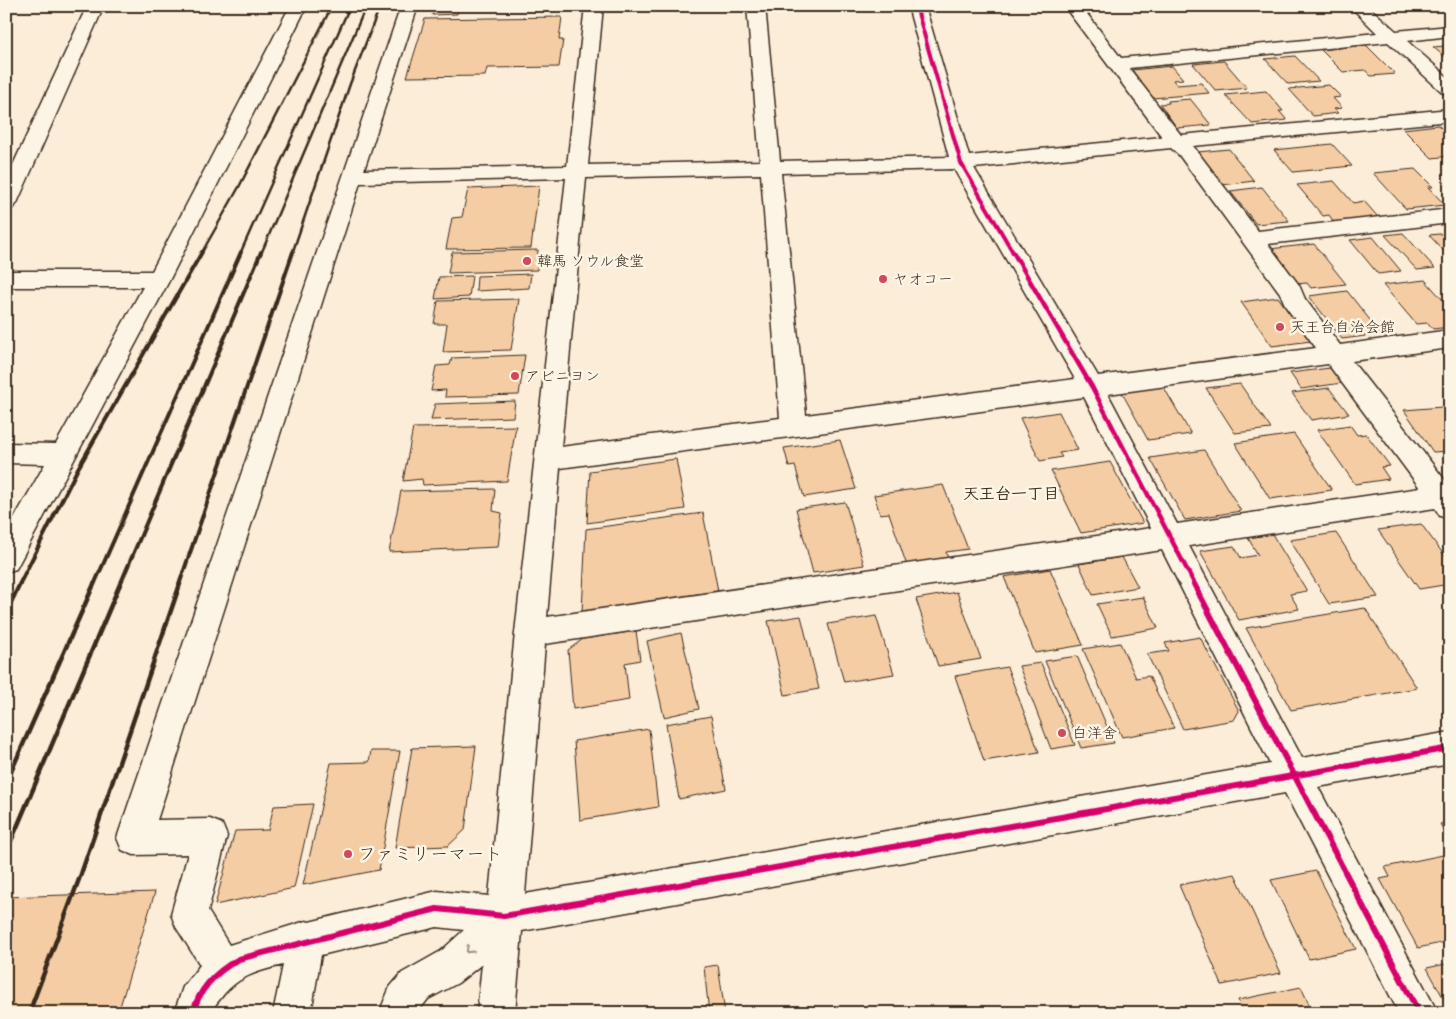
<svg xmlns="http://www.w3.org/2000/svg" width="1456" height="1019" viewBox="0 0 1456 1019" font-family="Pangolin,'Klee One',sans-serif">
<style>
.building{fill:#f5cda4;stroke:#3b2a1e}
.lines{fill:none;stroke-linecap:round;stroke-linejoin:round}
.minor-casing{stroke:#3b2a1e;stroke-width:3}
.minor{fill:#fcf5e5;fill-rule:evenodd}
.rail-far2{stroke:#3b2a1e;stroke-width:2.5}
.rail-far1{stroke:#3b2a1e;stroke-width:4}
.rail{stroke:#3b2a1e;stroke-width:4.5}
.cycleway-far2-casing{stroke:#fcf5e5;stroke-width:6}
.cycleway-far1-casing{stroke:#fcf5e5;stroke-width:8}
.cycleway-casing{stroke:#fcf5e5;stroke-width:9}
.cycleway-far2{stroke:#d6006c;stroke-width:4}
.cycleway-far1{stroke:#d6006c;stroke-width:4.5}
.cycleway{stroke:#d6006c;stroke-width:6}
.oneway{stroke:#9c9082}
.poi-dot{fill:#d1495b;stroke:#fcf5e5;stroke-width:2}
.labels{text-anchor:middle;stroke-width:5;stroke-linejoin:round;paint-order:stroke}
.poi-label{font-size:15px;fill:#3b2a1e;stroke:#fcf5e5;text-anchor:start}
.neighbourhood-label{font-size:16px;font-weight:bold;fill:#3b2a1e;stroke:#fcf5e5}
.near-poi-label{font-size:18px;fill:#3b2a1e;stroke:#fcf5e5;text-anchor:start}
</style>
<rect width="100%" height="100%" fill="#fbedd8"/>
<filter id="ink" filterUnits="userSpaceOnUse"><feTurbulence type="fractalNoise" baseFrequency=".02" numOctaves="2"/><feDisplacementMap in="SourceGraphic" scale="10" xChannelSelector="R" yChannelSelector="G"/><feConvolveMatrix kernelMatrix="1 2 1 2 8 2 1 2 1" color-interpolation-filters="sRGB"/></filter>
<g filter="url(#ink)">
<path class="building" d="M 430,6 L 459,6 L 457,14 L 432,15 L 434,9 L 429,9 Z
M 562,17 L 559,40 L 563,40 L 559,67 L 487,68 L 485,76 L 407,77 L 425,19 Z
M 1366,45 L 1395,74 L 1371,76 L 1365,70 L 1343,72 L 1321,50 Z
M 1445,46 L 1450,46 L 1450,61 L 1433,47 Z
M 1295,56 L 1319,81 L 1288,84 L 1265,59 Z
M 1224,61 L 1247,88 L 1216,91 L 1193,64 Z
M 1172,66 L 1183,79 L 1173,80 L 1177,85 L 1201,83 L 1209,93 L 1153,98 L 1132,70 Z
M 1329,85 L 1341,97 L 1333,98 L 1342,108 L 1334,109 L 1338,113 L 1313,116 L 1289,89 Z
M 1266,91 L 1283,111 L 1279,111 L 1287,120 L 1252,124 L 1225,95 Z
M 1190,99 L 1192,101 L 1211,125 L 1177,128 L 1160,104 L 1169,103 L 1168,101 Z
M 1438,125 L 1450,136 L 1450,156 L 1432,158 L 1403,129 Z
M 1332,144 L 1352,166 L 1293,172 L 1274,150 Z
M 1229,149 L 1254,181 L 1222,185 L 1198,152 Z
M 1415,169 L 1433,187 L 1428,187 L 1445,205 L 1406,209 L 1373,173 Z
M 1334,181 L 1353,203 L 1364,201 L 1378,217 L 1334,222 L 1329,215 L 1323,216 L 1297,185 Z
M 539,186 L 531,248 L 446,249 L 452,218 L 462,217 L 468,189 Z
M 1262,187 L 1289,221 L 1256,224 L 1230,191 Z
M 1403,233 L 1435,268 L 1417,270 L 1385,235 Z
M 1450,233 L 1450,258 L 1429,235 Z
M 1373,237 L 1401,271 L 1378,274 L 1350,240 Z
M 1314,244 L 1346,284 L 1311,288 L 1307,283 L 1296,284 L 1269,249 Z
M 538,250 L 537,270 L 448,273 L 452,252 Z
M 531,274 L 529,288 L 476,291 L 477,276 Z
M 472,276 L 469,297 L 435,299 L 439,277 Z
M 1425,280 L 1450,308 L 1450,327 L 1433,329 L 1428,323 L 1416,324 L 1383,285 Z
M 1347,291 L 1381,334 L 1342,339 L 1309,296 Z
M 1278,297 L 1290,314 L 1311,341 L 1272,346 L 1241,302 Z
M 519,299 L 511,350 L 443,352 L 447,324 L 434,324 L 438,301 Z
M 525,355 L 519,395 L 445,397 L 446,390 L 431,391 L 436,366 L 450,365 L 452,358 Z
M 1330,368 L 1342,383 L 1301,389 L 1290,373 Z
M 1240,384 L 1271,429 L 1235,433 L 1206,388 Z
M 1163,386 L 1191,434 L 1148,440 L 1121,391 Z
M 1329,388 L 1349,414 L 1311,420 L 1292,393 Z
M 515,401 L 513,417 L 431,420 L 435,404 Z
M 1442,407 L 1450,418 L 1450,451 L 1433,452 L 1404,410 Z
M 1059,412 L 1078,450 L 1059,453 L 1062,457 L 1040,461 L 1020,418 Z
M 1350,425 L 1357,435 L 1366,434 L 1390,466 L 1381,467 L 1389,479 L 1355,484 L 1317,430 Z
M 516,426 L 507,481 L 423,485 L 422,479 L 403,481 L 413,428 Z
M 1294,434 L 1332,490 L 1270,499 L 1235,443 Z
M 840,440 L 856,489 L 804,497 L 795,466 L 789,467 L 784,448 Z
M 1204,450 L 1241,511 L 1185,520 L 1150,458 Z
M 676,459 L 685,509 L 587,523 L 590,471 Z
M 1110,462 L 1143,523 L 1081,533 L 1051,471 Z
M 943,485 L 968,549 L 946,552 L 948,559 L 907,566 L 889,513 L 880,514 L 874,495 Z
M 495,489 L 493,511 L 502,513 L 498,547 L 389,552 L 401,491 Z
M 845,502 L 864,565 L 813,573 L 796,509 Z
M 703,513 L 718,591 L 582,612 L 586,529 Z
M 1421,524 L 1450,563 L 1450,584 L 1419,589 L 1378,530 Z
M 1336,533 L 1378,597 L 1329,604 L 1290,540 Z
M 1272,534 L 1307,591 L 1290,594 L 1299,609 L 1239,620 L 1200,551 L 1234,546 L 1241,558 L 1258,555 L 1248,538 Z
M 1122,557 L 1138,587 L 1093,595 L 1079,564 Z
M 1050,569 L 1083,645 L 1035,653 L 1004,577 Z
M 957,592 L 981,659 L 938,666 L 916,599 Z
M 1143,597 L 1158,628 L 1112,636 L 1097,604 Z
M 1365,608 L 1417,688 L 1291,710 L 1246,628 Z
M 801,616 L 819,689 L 785,695 L 768,621 Z
M 876,616 L 894,674 L 844,682 L 828,624 Z
M 636,631 L 640,660 L 625,663 L 629,700 L 573,709 L 568,650 L 583,639 Z
M 681,633 L 699,709 L 664,717 L 647,641 Z
M 1200,637 L 1239,711 L 1234,720 L 1183,729 L 1147,654 L 1169,651 L 1165,643 Z
M 1120,643 L 1136,678 L 1149,676 L 1174,728 L 1122,737 L 1083,649 Z
M 1077,656 L 1114,743 L 1081,748 L 1045,661 Z
M 1041,663 L 1075,745 L 1051,749 L 1019,666 Z
M 1007,667 L 1039,752 L 984,761 L 955,676 Z
M 711,716 L 726,789 L 679,799 L 666,724 Z
M 649,729 L 658,807 L 580,820 L 574,741 Z
M 476,746 L 465,830 L 448,846 L 395,848 L 412,748 Z
M 371,751 L 400,751 L 379,870 L 303,885 L 331,763 L 369,762 Z
M 313,804 L 294,888 L 215,905 L 235,831 L 268,830 L 274,806 Z
M 1450,822 L 1450,841 L 1440,824 Z
M 1443,855 L 1450,867 L 1450,941 L 1418,948 L 1380,879 L 1390,877 L 1385,867 Z
M 1316,871 L 1356,949 L 1309,959 L 1271,880 Z
M 1235,874 L 1281,973 L 1222,985 L 1179,885 Z
M 155,892 L 118,1013 L 6,1013 L 6,897 Z
M 1450,963 L 1450,1010 L 1427,968 Z
M 718,965 L 725,1013 L 709,1013 L 704,967 Z
M 1301,987 L 1313,1013 L 1244,1013 L 1238,1000 Z"/>
<g class="lines">
<g class="minor-casing">
<path id="minor" d="M 87,6 L 104,6 L 17,203 L 13,208 L 6,210 L 6,180 Z
M 290,6 L 307,6 L 170,279 L 16,569 L 6,572 L 6,533 L 45,464 L 6,463 L 6,443 L 56,444 L 143,287 L 6,287 L 6,271 L 152,271 Z
M 401,6 L 418,6 L 364,170 L 567,166 L 585,6 L 603,6 L 588,165 L 760,161 L 747,6 L 765,6 L 780,161 L 949,157 L 908,6 L 925,6 L 969,156 L 1162,137 L 1064,6 L 1081,6 L 1121,58 L 1377,33 L 1350,6 L 1368,6 L 1396,31 L 1450,26 L 1450,36 L 1407,41 L 1450,79 L 1450,95 L 1443,93 L 1388,42 L 1129,68 L 1181,135 L 1450,109 L 1450,121 L 1193,146 L 1258,231 L 1450,209 L 1450,223 L 1268,244 L 1299,285 L 1305,299 L 1340,345 L 1450,330 L 1450,348 L 1352,361 L 1448,484 L 1450,484 L 1450,519 L 1440,516 L 1435,508 L 1189,546 L 1302,758 L 1450,732 L 1450,764 L 1318,787 L 1438,1013 L 1399,1013 L 1285,793 L 522,931 L 515,1013 L 477,1013 L 482,964 L 458,983 L 428,999 L 417,1013 L 379,1013 L 390,987 L 402,973 L 441,951 L 464,930 L 437,927 L 321,955 L 311,1013 L 273,1013 L 283,965 C 257,971 236,977 220,999 C 217,1003 213,1007 212,1013 L 174,1013 L 183,987 L 200,965 L 176,927 L 171,914 L 188,854 L 134,855 L 122,850 L 117,838 ZM 1171,148 L 1179,155 L 1280,293 L 1286,307 L 1316,348 L 1098,376 L 974,168 ZM 954,169 L 1075,379 L 806,415 L 781,173 ZM 761,174 L 780,418 L 561,447 L 586,178 ZM 566,178 L 515,633 L 489,896 L 437,891 L 309,922 L 306,921 L 229,945 L 208,911 L 227,836 L 222,824 L 210,819 L 157,820 L 360,183 ZM 1328,364 L 1420,488 L 1177,524 L 1108,394 ZM 1084,397 L 1151,528 L 547,617 L 560,468 ZM 1162,550 L 1270,764 L 525,894 L 545,644 Z"/>
</g>
<use href="#minor" class="minor"/>
<path class="rail-far2" d="M 201,254 L 239,187 L 332,6
M 240,254 L 350,6
M 261,254 L 366,6
M 292,254 L 350,84 L 380,6"/>
<path class="rail-far1" d="M 19,585 L 77,470 L 202,252
M 94,585 L 241,252
M 120,585 L 261,252
M 179,585 L 293,252"/>
<path class="rail" d="M 6,612 L 20,584
M 6,783 L 94,584
M 6,853 L 120,584
M 29,1013 L 81,874 L 180,584"/>
<g class="cycleway-far2-casing">
<path id="cycleway-far2" d="M 916,6 L 961,163 L 1014,254"/>
</g>
<g class="cycleway-far1-casing">
<path id="cycleway-far1" d="M 1013,252 L 1092,387 L 1195,585"/>
</g>
<g class="cycleway-casing">
<path id="cycleway" d="M 1194,584 L 1419,1013
M 193,1013 C 199,988 217,971 239,959 L 437,909 L 504,916 L 1450,748"/>
</g>
<use href="#cycleway-far2" class="cycleway-far2"/>
<use href="#cycleway-far1" class="cycleway-far1"/>
<use href="#cycleway" class="cycleway"/>
</g>
<defs><path id="oneway-chevron" d="M-2-3.5L2.5 0L-2 3.5" fill="none" stroke-width="1.6" stroke-linecap="round" stroke-linejoin="round" transform="scale(1.25)"/></defs>
<use class="oneway" href="#oneway-chevron" transform="translate(469 950) rotate(136)"/>
</g>
<g class="poi-dot">
<circle cx="527" cy="261" r="5"/>
<circle cx="883" cy="279" r="5"/>
<circle cx="1280" cy="327" r="5"/>
<circle cx="515" cy="376" r="5"/>
<circle cx="1062" cy="733" r="5"/>
<circle cx="348" cy="854" r="5"/>
</g>
<g class="labels">
<g class="poi-label">
<text x="537" y="266">韓馬 ソウル食堂</text>
<text x="893" y="284">ヤオコー</text>
<text x="1290" y="332">天王台自治会館</text>
<text x="525" y="381">アビニヨン</text>
<text x="1072" y="738">白洋舍</text>
</g>
<g class="neighbourhood-label">
<text x="1011" y="499">天王台一丁目</text>
</g>
<g class="near-poi-label">
<text x="358" y="860">ファミリーマート</text>
</g>
</g>
<rect width="1456" height="1019" fill="none" stroke="#fcf5e5" stroke-width="25"/>
<rect x="12" y="12" width="1431" height="994" fill="none" stroke="#3b2a1e" stroke-width="2" filter="url(#ink)"/>
</svg>
